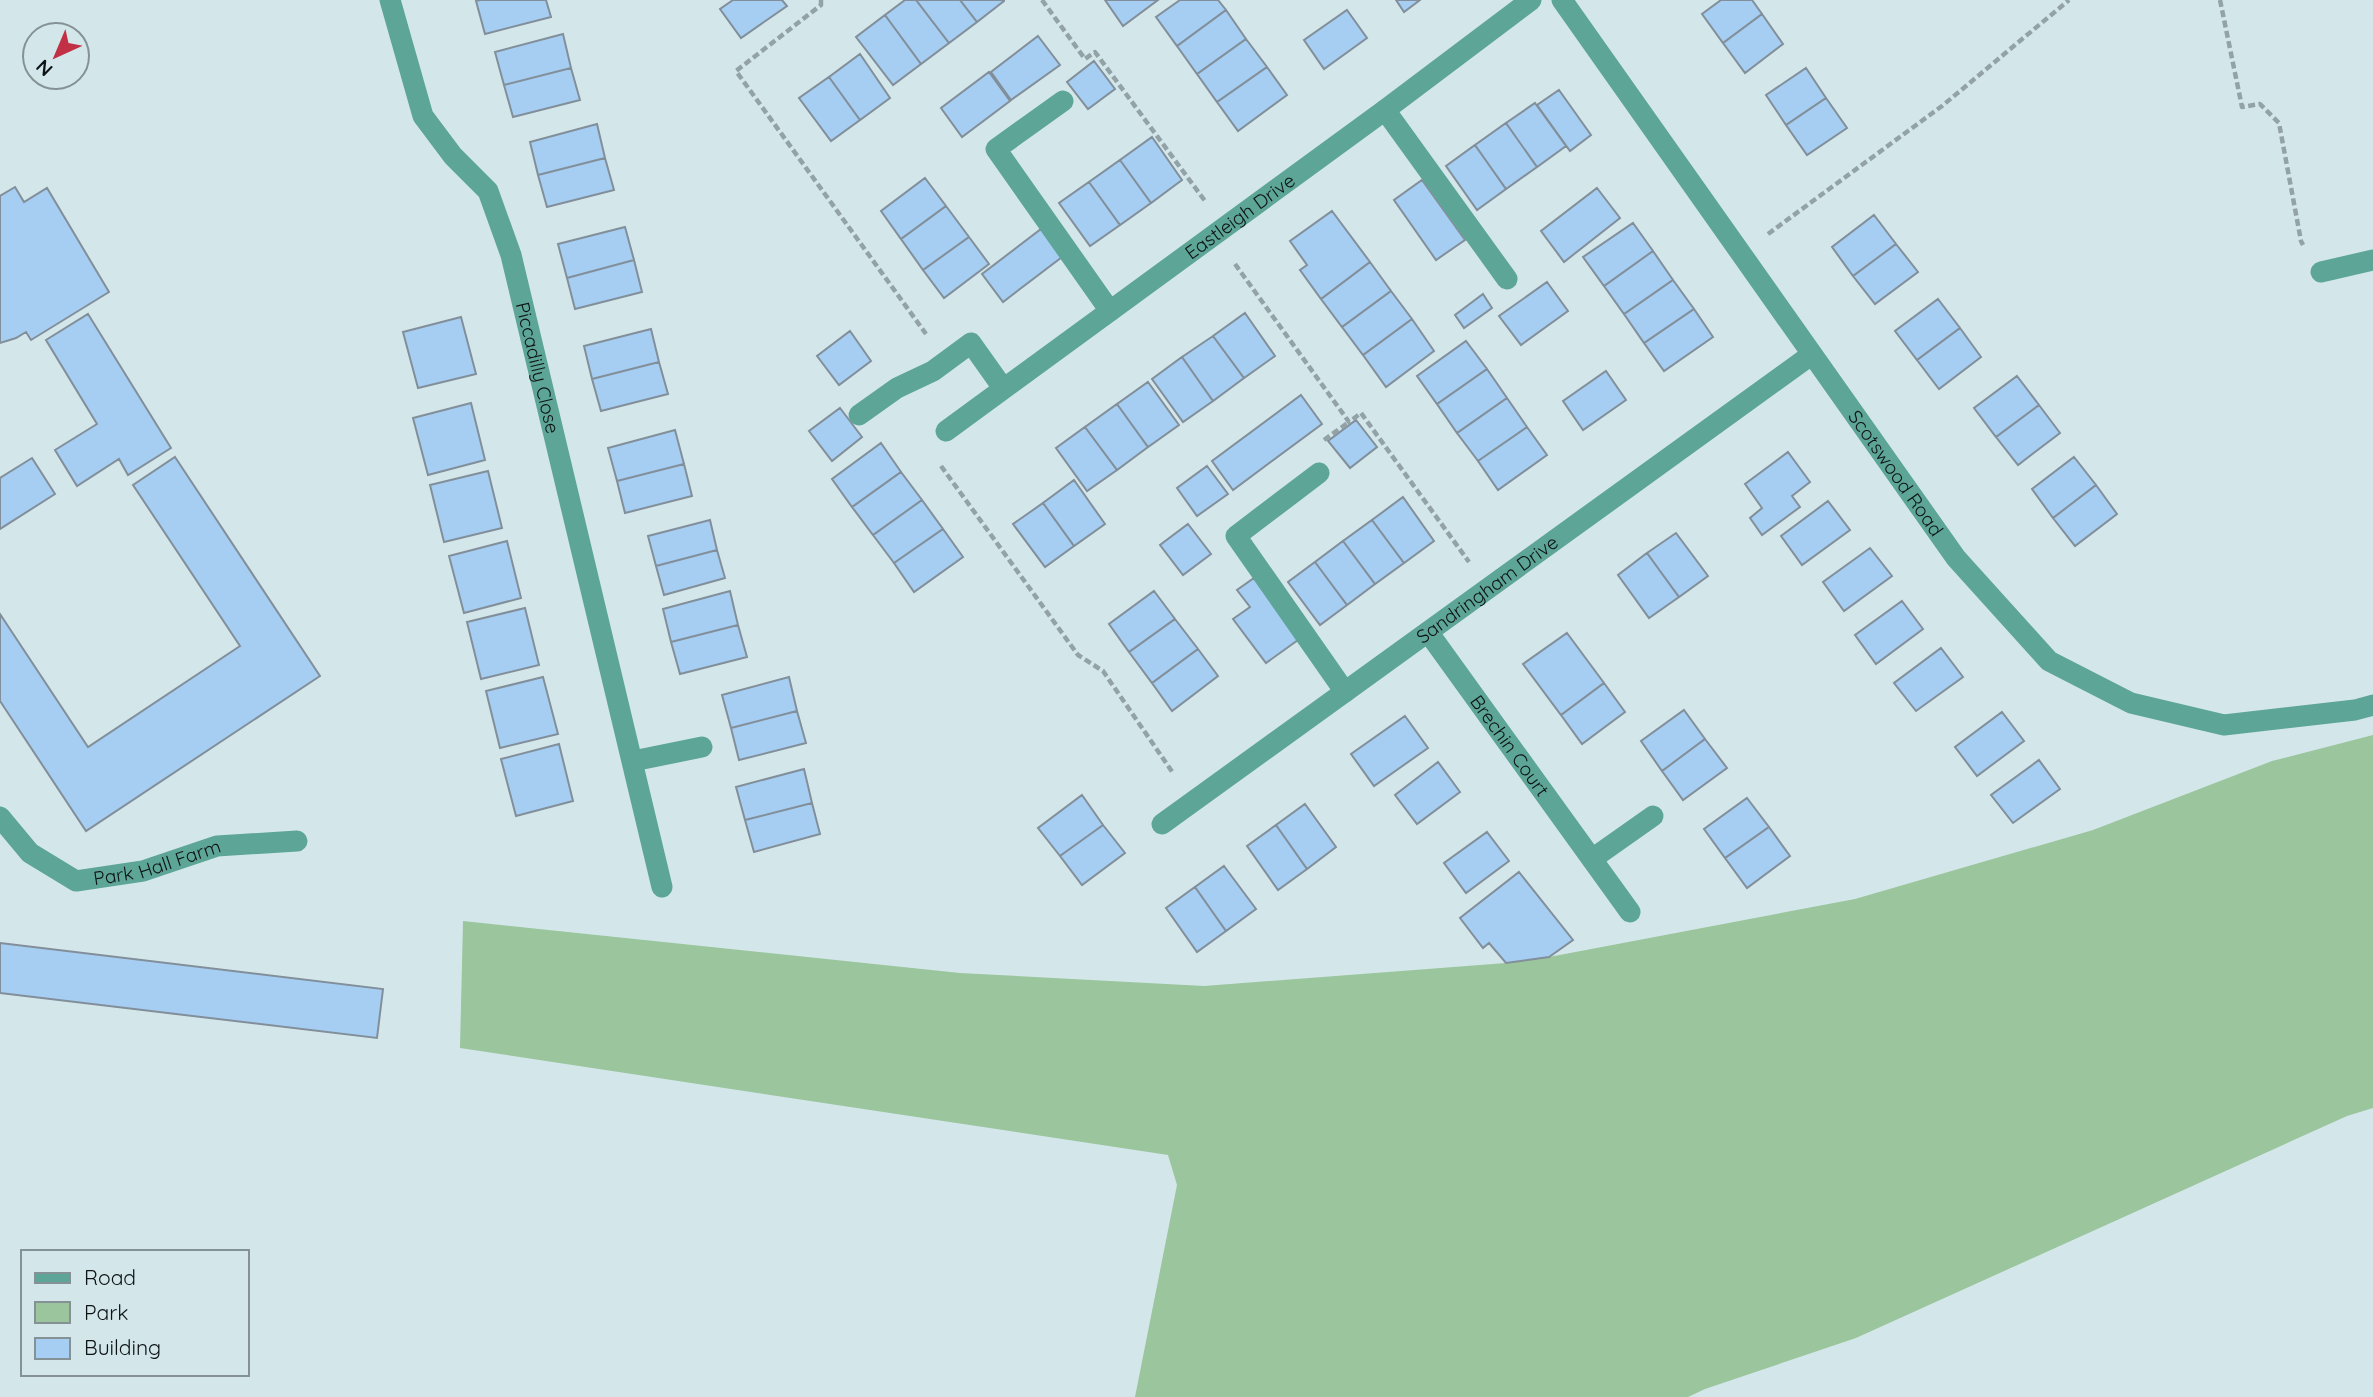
<svg xmlns="http://www.w3.org/2000/svg" width="2373" height="1397" viewBox="0 0 2373 1397" font-family="Quicksand,sans-serif">
<style>
.green{fill:#9bc59c}
.building{fill:#a5cef2;stroke:#828f9a;stroke-width:2}
.lines{fill:none;stroke-linecap:round;stroke-linejoin:round}
.path{stroke:#93a2a6;stroke-width:4.5;stroke-dasharray:7 3.5;stroke-linecap:butt}
.minor{stroke:#5da596;stroke-width:21}
.labels{text-anchor:middle;stroke-width:7;stroke-linejoin:round;paint-order:stroke}
.street-label{font-size:19px;fill:#0d1315;stroke:#d3e7eb}
</style>
<rect width="100%" height="100%" fill="#d3e7eb"/>
<path class="green" d="M 2373,735 L 2373,1108 L 2347,1116 L 1856,1338 L 1705,1389 L 1688,1397 L 1135,1397 L 1177,1185 L 1168,1155 L 460,1048 L 463,921 L 960,973 L 1204,986 L 1506,963 L 1549,957 L 1855,899 L 2093,830 L 2272,761 Z"/>
<path class="building" d="M 480,0 L 546,0 L 551,17 L 485,34 L 476,1 Z
M 733,0 L 782,0 L 787,6 L 741,38 L 720,9 Z
M 905,0 L 916,0 L 949,43 L 921,64 L 885,15 Z
M 916,0 L 960,0 L 977,22 L 949,43 Z
M 960,0 L 1004,0 L 1004,1 L 977,22 Z
M 1105,0 L 1158,0 L 1123,26 Z
M 1180,0 L 1218,0 L 1226,10 L 1177,46 L 1156,17 Z
M 1396,0 L 1420,0 L 1404,12 Z
M 1721,0 L 1752,0 L 1762,14 L 1723,43 L 1702,14 Z
M 1226,10 L 1246,39 L 1197,74 L 1177,46 Z
M 1347,10 L 1367,38 L 1324,69 L 1304,40 Z
M 1762,14 L 1783,44 L 1745,73 L 1723,43 Z
M 885,15 L 921,64 L 893,85 L 856,37 Z
M 563,34 L 571,68 L 504,85 L 495,52 Z
M 1038,36 L 1060,65 L 1011,100 L 991,72 Z
M 1246,39 L 1267,67 L 1217,102 L 1197,74 Z
M 860,54 L 890,98 L 860,120 L 829,77 Z
M 1094,61 L 1115,89 L 1088,109 L 1067,82 Z
M 1267,67 L 1287,95 L 1238,131 L 1217,102 Z
M 571,68 L 580,100 L 513,117 L 504,85 Z
M 1806,68 L 1826,98 L 1786,125 L 1766,95 Z
M 989,72 L 1010,101 L 962,137 L 941,108 Z
M 829,77 L 860,120 L 831,141 L 799,98 Z
M 1559,90 L 1591,135 L 1570,151 L 1537,105 Z
M 1826,98 L 1847,128 L 1807,155 L 1786,125 Z
M 1535,103 L 1566,146 L 1537,167 L 1506,123 Z
M 1506,123 L 1537,167 L 1506,189 L 1475,145 Z
M 597,124 L 605,158 L 538,175 L 530,142 Z
M 1152,137 L 1182,180 L 1151,203 L 1120,160 Z
M 1475,145 L 1506,189 L 1477,210 L 1446,166 Z
M 605,158 L 614,190 L 547,207 L 538,175 Z
M 1120,160 L 1151,203 L 1120,225 L 1089,182 Z
M 925,178 L 946,206 L 901,239 L 881,211 Z
M 1422,180 L 1465,240 L 1436,260 L 1394,200 Z
M 1089,182 L 1120,225 L 1090,246 L 1059,203 Z
M 15,187 L 24,202 L 47,188 L 109,292 L 31,340 L 26,332 L 16,338 L 0,343 L 0,196 Z
M 1597,188 L 1620,218 L 1564,262 L 1541,231 Z
M 946,206 L 969,237 L 923,270 L 901,239 Z
M 1332,211 L 1370,262 L 1321,299 L 1300,270 L 1307,265 L 1290,241 Z
M 1874,215 L 1896,244 L 1853,276 L 1832,247 Z
M 1633,223 L 1653,251 L 1604,286 L 1583,257 Z
M 625,227 L 634,260 L 567,278 L 558,244 Z
M 1041,229 L 1062,257 L 1003,302 L 982,274 Z
M 969,237 L 989,264 L 944,298 L 923,270 Z
M 1896,244 L 1918,272 L 1875,304 L 1853,276 Z
M 1653,251 L 1673,280 L 1624,314 L 1604,286 Z
M 634,260 L 642,292 L 575,309 L 567,278 Z
M 1370,262 L 1391,291 L 1342,327 L 1321,299 Z
M 1673,280 L 1694,309 L 1644,343 L 1624,314 Z
M 1547,282 L 1568,311 L 1521,345 L 1499,316 Z
M 1391,291 L 1412,319 L 1363,355 L 1342,327 Z
M 1483,294 L 1492,308 L 1464,328 L 1455,315 Z
M 1938,299 L 1960,328 L 1917,360 L 1895,331 Z
M 1694,309 L 1713,337 L 1664,371 L 1644,343 Z
M 1245,313 L 1275,356 L 1244,378 L 1213,336 Z
M 88,314 L 171,448 L 128,475 L 119,459 L 77,486 L 55,450 L 97,424 L 46,340 Z
M 461,317 L 476,374 L 418,388 L 403,332 Z
M 1412,319 L 1434,351 L 1386,387 L 1363,355 Z
M 1960,328 L 1981,357 L 1939,389 L 1917,360 Z
M 651,329 L 659,362 L 592,379 L 584,346 Z
M 850,331 L 871,361 L 839,385 L 817,356 Z
M 1213,336 L 1244,378 L 1213,401 L 1182,357 Z
M 1466,341 L 1487,369 L 1437,404 L 1417,376 Z
M 1182,357 L 1213,401 L 1183,422 L 1152,379 Z
M 659,362 L 668,394 L 601,411 L 592,379 Z
M 1487,369 L 1507,398 L 1457,433 L 1437,404 Z
M 1606,371 L 1626,400 L 1583,430 L 1563,401 Z
M 2017,376 L 2039,405 L 1996,437 L 1974,408 Z
M 1148,382 L 1179,425 L 1148,447 L 1117,404 Z
M 1301,395 L 1322,424 L 1233,490 L 1212,461 Z
M 1507,398 L 1527,427 L 1478,461 L 1457,433 Z
M 471,403 L 485,460 L 428,475 L 413,418 Z
M 1117,404 L 1148,447 L 1117,470 L 1085,427 Z
M 2039,405 L 2060,433 L 2018,465 L 1996,437 Z
M 840,408 L 862,437 L 832,461 L 809,431 Z
M 1356,420 L 1377,447 L 1350,468 L 1328,441 Z
M 1085,427 L 1117,470 L 1087,491 L 1056,448 Z
M 1527,427 L 1547,455 L 1498,490 L 1478,461 Z
M 675,430 L 684,464 L 617,481 L 608,448 Z
M 881,443 L 901,472 L 852,507 L 832,479 Z
M 1788,452 L 1810,482 L 1792,496 L 1800,507 L 1762,535 L 1750,518 L 1762,508 L 1745,484 Z
M 175,457 L 320,676 L 86,831 L 0,701 L 0,614 L 88,747 L 240,646 L 133,485 Z
M 2074,457 L 2096,485 L 2053,518 L 2032,489 Z
M 32,458 L 55,494 L 0,529 L 0,478 Z
M 684,464 L 692,496 L 625,513 L 617,481 Z
M 1207,466 L 1228,494 L 1197,516 L 1177,488 Z
M 488,471 L 502,528 L 444,542 L 430,485 Z
M 901,472 L 922,500 L 873,535 L 852,507 Z
M 1074,480 L 1105,524 L 1074,546 L 1043,503 Z
M 2096,485 L 2117,514 L 2075,546 L 2053,518 Z
M 1403,497 L 1434,541 L 1404,563 L 1372,520 Z
M 922,500 L 943,529 L 894,563 L 873,535 Z
M 1828,501 L 1850,530 L 1802,565 L 1781,536 Z
M 1043,503 L 1074,546 L 1045,567 L 1013,524 Z
M 710,520 L 717,550 L 656,566 L 648,536 Z
M 1372,520 L 1404,563 L 1375,584 L 1343,541 Z
M 1188,524 L 1211,554 L 1183,575 L 1160,545 Z
M 943,529 L 963,557 L 914,592 L 894,563 Z
M 1676,533 L 1708,576 L 1679,597 L 1647,553 Z
M 507,541 L 521,598 L 464,613 L 449,556 Z
M 1343,541 L 1375,584 L 1347,605 L 1315,562 Z
M 1870,548 L 1892,576 L 1844,611 L 1823,582 Z
M 717,550 L 725,578 L 664,595 L 656,566 Z
M 1647,553 L 1679,597 L 1649,618 L 1618,575 Z
M 1315,562 L 1347,605 L 1320,625 L 1288,582 Z
M 1254,578 L 1298,640 L 1266,663 L 1233,619 L 1250,607 L 1237,590 Z
M 730,591 L 738,625 L 671,642 L 663,609 Z
M 1154,591 L 1175,619 L 1129,652 L 1109,624 Z
M 1902,601 L 1923,629 L 1876,664 L 1855,635 Z
M 525,608 L 539,665 L 481,679 L 467,622 Z
M 1175,619 L 1198,649 L 1152,683 L 1129,652 Z
M 738,625 L 747,657 L 680,674 L 671,642 Z
M 1567,633 L 1604,683 L 1561,715 L 1523,664 Z
M 1941,648 L 1963,677 L 1916,711 L 1894,683 Z
M 1198,649 L 1218,676 L 1172,711 L 1152,683 Z
M 543,677 L 558,734 L 500,748 L 486,691 Z
M 789,677 L 797,711 L 731,728 L 722,695 Z
M 1604,683 L 1625,712 L 1582,744 L 1561,715 Z
M 1684,710 L 1705,739 L 1662,771 L 1641,741 Z
M 797,711 L 806,743 L 739,760 L 731,728 Z
M 2002,712 L 2024,741 L 1977,776 L 1955,747 Z
M 1405,716 L 1428,748 L 1374,786 L 1351,754 Z
M 1705,739 L 1727,768 L 1683,800 L 1662,771 Z
M 559,744 L 573,801 L 516,816 L 501,759 Z
M 2039,760 L 2060,789 L 2013,823 L 1991,795 Z
M 1438,762 L 1460,792 L 1417,824 L 1395,795 Z
M 804,769 L 812,803 L 745,820 L 736,787 Z
M 1082,795 L 1103,825 L 1060,856 L 1038,828 Z
M 1747,798 L 1769,827 L 1725,858 L 1704,829 Z
M 812,803 L 820,834 L 754,852 L 745,820 Z
M 1305,804 L 1336,847 L 1307,869 L 1276,825 Z
M 1103,825 L 1125,853 L 1082,885 L 1060,856 Z
M 1276,825 L 1307,869 L 1278,890 L 1247,846 Z
M 1769,827 L 1790,856 L 1747,888 L 1725,858 Z
M 1487,832 L 1509,861 L 1466,893 L 1444,863 Z
M 1224,866 L 1256,909 L 1226,931 L 1195,887 Z
M 1519,872 L 1573,940 L 1549,957 L 1506,963 L 1489,943 L 1483,948 L 1460,918 Z
M 1195,887 L 1226,931 L 1197,952 L 1166,908 Z
M 0,943 L 383,989 L 377,1038 L 0,993 Z"/>
<g class="lines">
<path class="path" d="M 821,0 L 821,5 L 736,71 L 926,334
M 1042,0 L 1085,59 L 1095,52 L 1205,201
M 2220,0 L 2242,107 L 2260,104 L 2279,123 L 2301,241 L 2303,245
M 1768,234 L 1942,106 L 2069,0
M 1235,264 L 1349,422 L 1361,413 L 1469,562
M 1324,440 L 1349,422
M 941,466 L 1078,655 L 1103,671 L 1173,773"/>
<g class="minor">
<path id="s1" d="M 390,0 L 423,116 L 453,156 L 488,191 L 511,255 L 662,887"/>
<path id="s2" d="M 1562,0 L 1956,558 L 2049,661 L 2131,703 L 2224,725 L 2355,710 L 2373,705"/>
<path d="M 1063,101 L 996,149 L 1110,311"/>
<path d="M 1385,110 L 1507,279"/>
<path d="M 2321,272 L 2373,260"/>
<path d="M 859,415 L 897,388 L 933,371 L 971,343 L 1003,388"/>
<path id="s3" d="M 946,431 L 1385,110 L 1531,0"/>
<path d="M 1319,473 L 1236,536 L 1345,692"/>
<path id="s4" d="M 1428,632 L 1630,912"/>
<path d="M 633,761 L 702,747"/>
<path id="s5" d="M 0,817 L 30,853 L 76,881 L 143,871 L 217,846 L 297,841"/>
<path id="s6" d="M 1162,824 L 1811,355"/>
<path d="M 1592,859 L 1653,816"/>
</g>
</g>
<g class="labels">
<g class="street-label">
<text dy="7" stroke="none"><textPath href="#s3" startOffset="364">Eastleigh Drive</textPath></text>
<text dy="7" stroke="none"><textPath href="#s1" startOffset="404">Piccadilly Close</textPath></text>
<text dy="7" stroke="none"><textPath href="#s2" startOffset="579">Scotswood Road</textPath></text>
<text dy="7" stroke="none"><textPath href="#s6" startOffset="401">Sandringham Drive</textPath></text>
<text dy="7" stroke="none"><textPath href="#s4" startOffset="140">Brechin Court</textPath></text>
<text dy="7" stroke="none"><textPath href="#s5" startOffset="184">Park Hall Farm</textPath></text>
</g>
</g>
<rect x="21" y="1250" width="228" height="126" fill="#d3e7eb" stroke="#849295" stroke-width="2"/>
<rect x="35" y="1273" width="35" height="10" fill="#5da596" stroke="#849295" stroke-width="2"/>
<text x="84" y="1285" font-size="21" fill="#0d1315">Road</text>
<rect x="35" y="1302" width="35" height="21" fill="#9bc59c" stroke="#849295" stroke-width="2"/>
<text x="84" y="1320" font-size="21" fill="#0d1315">Park</text>
<rect x="35" y="1338" width="35" height="21" fill="#a5cef2" stroke="#849295" stroke-width="2"/>
<text x="84" y="1355" font-size="21" fill="#0d1315">Building</text>
<g transform="translate(56 56) rotate(224)"><circle r="33" fill="#d3e7eb" stroke="#849295" stroke-width="2"/>
<path d="M0-5L12 26L0 18L-12 26Z" fill="#c13045"/>
<text y="-10" font-size="19" font-weight="bold" text-anchor="middle" fill="#0d1315">N</text>
</g>
</svg>
